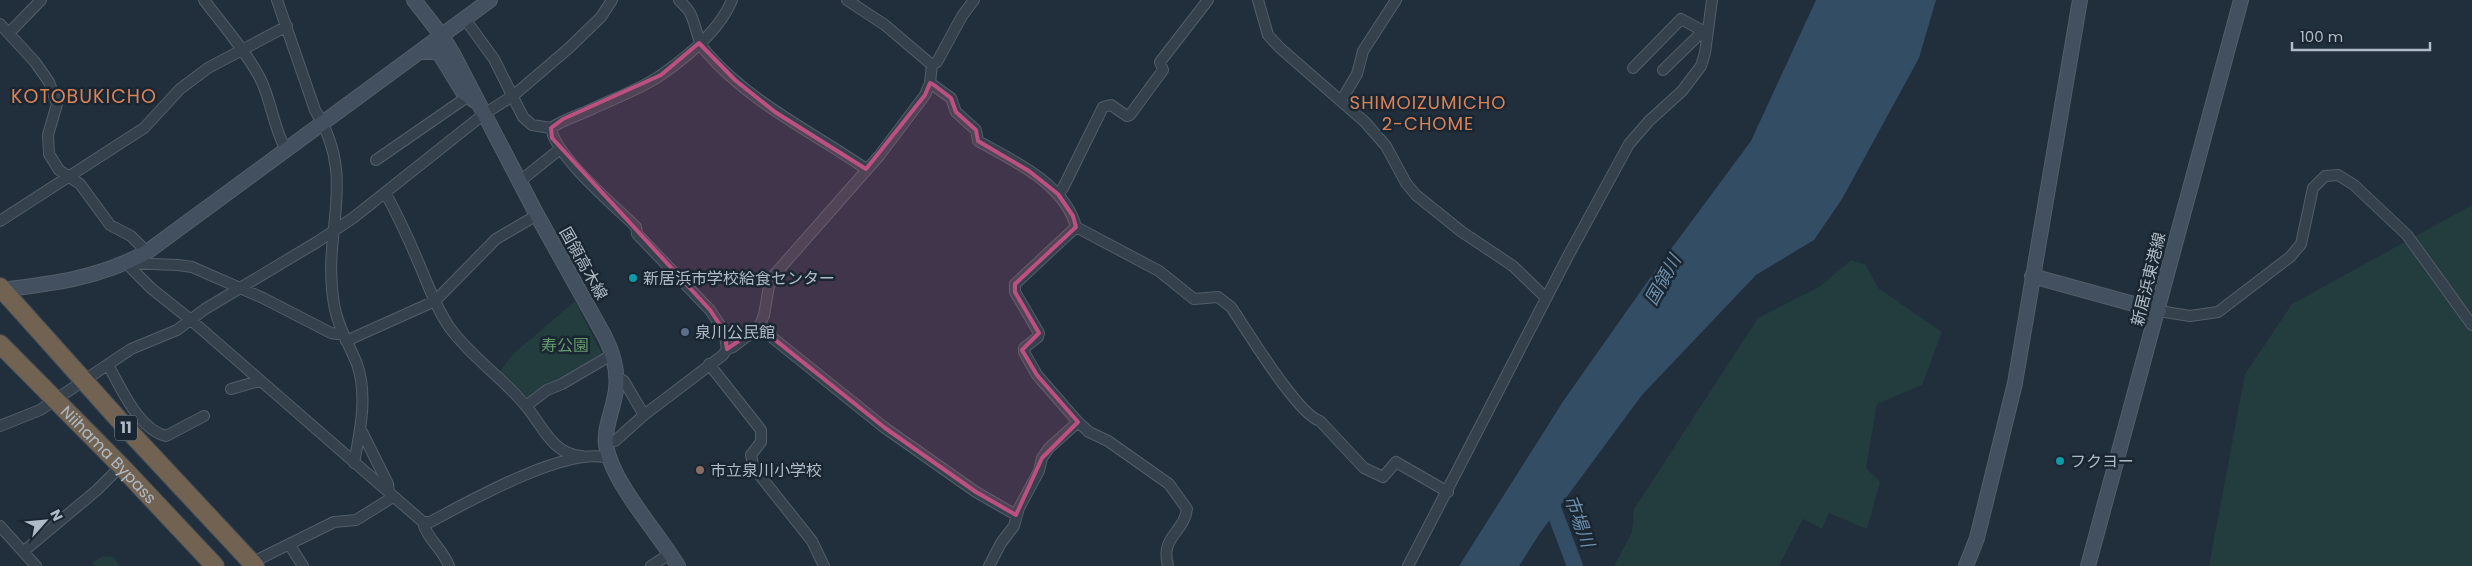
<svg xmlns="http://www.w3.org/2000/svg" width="2472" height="566" viewBox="0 0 2472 566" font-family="Poppins,'Noto Sans JP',sans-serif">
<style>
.green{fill:#233c3d}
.water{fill:#334d64}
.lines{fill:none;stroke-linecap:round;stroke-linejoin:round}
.river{stroke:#334d64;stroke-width:16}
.street-casing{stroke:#535e6a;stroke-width:12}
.secondary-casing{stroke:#535e6a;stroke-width:16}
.highway-casing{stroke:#404b57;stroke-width:20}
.street{stroke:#35414c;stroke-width:10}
.secondary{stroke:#42505f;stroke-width:14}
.highway{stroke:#726251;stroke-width:18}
.marked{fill:#bc5181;fill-opacity:0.2;stroke:#bc5181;stroke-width:4;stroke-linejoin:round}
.culture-dot{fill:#0f9aa8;stroke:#1a2631;stroke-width:2}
.service-dot{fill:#5c6f8a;stroke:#1a2631;stroke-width:2}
.education-dot{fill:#8d6e63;stroke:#1a2631;stroke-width:2}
.labels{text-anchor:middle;stroke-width:5;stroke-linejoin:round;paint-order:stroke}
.shield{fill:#1a2631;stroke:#838e9b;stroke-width:1}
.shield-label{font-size:15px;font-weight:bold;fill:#b0bbc8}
.street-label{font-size:16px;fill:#b0bbc8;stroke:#1a2631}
.poi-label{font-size:16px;fill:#b0bbc8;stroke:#1a2631;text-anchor:start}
.park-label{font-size:16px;fill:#659a6c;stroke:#1a2631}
.neighbourhood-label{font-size:18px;letter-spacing:1px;fill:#da8358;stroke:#1a2631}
.water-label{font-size:18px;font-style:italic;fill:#6e90ad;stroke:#1a2631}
.quarter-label{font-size:19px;letter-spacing:1px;fill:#da8358;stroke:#1a2631}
</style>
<rect width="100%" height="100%" fill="#212f3c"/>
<path class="green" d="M 2472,205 L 2472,566 L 2209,566 L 2245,374 L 2292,304 Z
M 1851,260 L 1866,265 L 1878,288 L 1942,332 L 1922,385 L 1877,404 L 1866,468 L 1880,482 L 1867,529 L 1829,513 L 1822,529 L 1803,519 L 1779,566 L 1614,566 L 1632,532 L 1634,509 L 1758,318 L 1819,287 Z
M 575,301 L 602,354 L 533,398 L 527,397 L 500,371 L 512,355 Z
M 103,556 L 113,557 L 120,566 L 94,566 L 92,563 Z"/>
<path class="water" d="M 1816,0 L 1936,0 L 1919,58 L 1842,199 L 1814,240 L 1756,275 L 1642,395 L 1540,533 L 1519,566 L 1459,566 L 1564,400 L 1657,268 L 1751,141 Z"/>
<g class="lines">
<path class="river" d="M 1547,492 L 1575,566"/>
<g class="street-casing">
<path id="street" d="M 204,0 C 223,25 245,50 260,78 C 272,102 273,127 286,150
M 277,0 L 315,110 C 359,180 321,231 334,304 C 337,325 349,344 357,364 C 368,395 360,432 354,463
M 679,0 C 683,5 689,9 691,15 C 697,28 697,42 707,53 C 752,104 811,131 866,169
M 847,0 L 885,25 L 932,65
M 1258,0 L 1268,35 L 1280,48 L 1365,122 L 1386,146 L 1406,183 L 1416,195 L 1462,232 L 1513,266 L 1546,298
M 465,19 L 494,59 L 523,117 L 532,125 L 551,128 C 555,156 615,206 636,227 L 637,234 L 710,310 L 724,331 L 727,349
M 0,24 L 35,62 L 49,82 L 57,104 L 48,135 L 49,154 L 59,170 L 80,184 L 110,225 L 131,236 L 147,252
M 9,33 L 41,0
M 1633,68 L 1681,19 L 1707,33
M 1663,70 L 1703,31
M 930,83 L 951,98 L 956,112 L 976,130 L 978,141 C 1014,161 1065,184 1076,227 L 1159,271 L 1194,299 L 1218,297 L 1231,307 C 1247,330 1297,414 1320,421 L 1364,468 L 1383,477 L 1396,462 L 1448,492
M 1341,101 L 1357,74 L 1363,51 L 1396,0
M 551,128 C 564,119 577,116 592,109 C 613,99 643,88 661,75 C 687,57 720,30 732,0
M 376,160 L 467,97
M 519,182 L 560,149
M 386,194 C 399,218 410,242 420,266 C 429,287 437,310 450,328 C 471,357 502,377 525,405 C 542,424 552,455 582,456
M 1058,194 L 1063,188 L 1103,107 L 1111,105 L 1127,116 L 1130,115 L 1163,70 L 1160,62 L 1208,0
M 0,221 L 144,128 L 180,89 L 208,68 L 287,26
M 1076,227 L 1015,284 L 1015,292 L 1039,333 L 1038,337 L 1024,348 L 1024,352 L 1037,375 L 1078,422 L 1089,432 L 1108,441 L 1169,484 L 1187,509 C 1184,533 1160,536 1168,566
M 126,263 L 152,289 L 191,320 L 423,522 L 430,522 C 470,501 566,446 609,458
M 126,263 L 178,265 L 192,267 L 263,298 L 331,333 L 344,335
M 2159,311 L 2190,316 L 2218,312 L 2290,257 L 2301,244 L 2313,188 L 2325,176 L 2338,175 L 2354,185 L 2407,235 L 2472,325
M 759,327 L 885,428 L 976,492 L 1016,515
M 346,341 L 435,301 L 496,239 L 537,215
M 709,364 L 761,430 L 761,442 L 751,455 L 754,468 L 812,541 L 824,566
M 108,365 C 122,389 138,429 166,436 L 204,416
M 231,389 L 259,381
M 526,406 L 547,390 L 562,384 L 613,354
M 644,415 L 723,355 L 727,349 L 733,347 L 759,327 L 764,315 L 769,286 L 775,274 L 879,156 L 925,95 L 930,83 L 932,65 L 937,62 L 962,16 L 974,0
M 0,426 L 40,410 L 131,349 L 177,330 L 205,309 L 317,242 L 353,218 L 484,114 L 514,95 L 569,48 L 601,17 L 612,0
M 360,428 L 388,484 L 389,493
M 606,443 L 615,441 L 644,415 L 624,381 L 617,377
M 423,522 C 426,538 443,549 449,566
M 0,526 L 36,566
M 289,544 L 303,566
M 24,551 L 97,490 L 121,466
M 249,564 L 334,522 L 356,520 L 393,497
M 651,566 L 671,553
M 989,566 L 1001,543 L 1014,526 L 1019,508 L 1039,471 L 1042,458 L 1049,448 L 1078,422
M 1408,566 L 1568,256 L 1629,144 L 1649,121 L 1682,91 L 1701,66 L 1705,53 L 1712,0"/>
</g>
<g class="secondary-casing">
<path id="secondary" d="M 414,0 L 442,36 L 453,54 L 537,215 L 605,337 C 615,357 620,378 614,400 C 611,415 604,430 606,445 C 612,483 657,531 678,566
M 421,52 L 436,52 L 441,56 L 463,92 L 475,101
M 2032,276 L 2159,311
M 0,290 C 52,284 100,278 147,252 L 490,0
M 1966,566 L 1977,538 L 2015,383 L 2080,0
M 2088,566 L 2241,0"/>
</g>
<g class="highway-casing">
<g id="highway">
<path d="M 0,287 L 129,431 L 255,566"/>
<path id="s1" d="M 0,344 L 121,466 L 215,566"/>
</g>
</g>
<use href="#street" class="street"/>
<use href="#secondary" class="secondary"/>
<use href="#highway" class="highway"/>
</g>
<path class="marked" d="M 699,43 L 735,80 L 775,112 L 866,169 L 925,95 L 930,83 L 934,85 L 951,98 L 956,112 L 976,130 L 978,141 L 1029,171 L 1058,194 L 1073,216 L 1076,227 L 1015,284 L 1015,292 L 1039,333 L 1022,350 L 1037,375 L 1078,422 L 1042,458 L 1016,515 L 976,492 L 885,428 L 759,327 L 727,349 L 724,331 L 710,310 L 552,138 L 551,128 L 563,119 L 661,75 Z"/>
<g class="culture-dot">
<circle cx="633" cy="278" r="5"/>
<circle cx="2060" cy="461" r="5"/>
</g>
<circle class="service-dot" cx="685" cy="332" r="5"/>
<circle class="education-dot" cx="700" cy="470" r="5"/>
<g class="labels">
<rect class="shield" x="115" y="415.5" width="22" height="25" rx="4"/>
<g class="shield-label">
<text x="126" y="433">11</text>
</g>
<g class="street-label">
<text transform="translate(584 263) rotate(61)" y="6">国領高木線</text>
<text transform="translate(2148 279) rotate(-76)" y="6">新居浜東港線</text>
<text dy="6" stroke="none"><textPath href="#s1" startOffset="155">Niihama Bypass</textPath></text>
</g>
<g class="poi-label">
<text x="643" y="284">新居浜市学校給食センター</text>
<text x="695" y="338">泉川公民館</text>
<text x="2070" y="467">フクヨー</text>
<text x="710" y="476">市立泉川小学校</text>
</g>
<g class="park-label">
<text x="565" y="351">寿公園</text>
</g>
<g class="neighbourhood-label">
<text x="1428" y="109">SHIMOIZUMICHO<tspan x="1428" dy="21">2-CHOME</tspan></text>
</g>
<g class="water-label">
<text transform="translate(1663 280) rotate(-61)" y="6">国領川</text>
<text transform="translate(1579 521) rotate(70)" y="6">市場川</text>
</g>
<g class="quarter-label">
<text x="84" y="103">KOTOBUKICHO</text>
</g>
</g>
<g transform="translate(45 521) rotate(63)" stroke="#1a2631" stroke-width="4" paint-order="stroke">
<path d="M0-4L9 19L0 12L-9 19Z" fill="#b0bbc8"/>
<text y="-8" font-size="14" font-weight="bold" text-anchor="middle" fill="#b0bbc8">N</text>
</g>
<path d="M2292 42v8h138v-8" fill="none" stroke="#b0bbc8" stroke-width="2.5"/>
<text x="2300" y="42" font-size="15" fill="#b0bbc8" stroke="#1a2631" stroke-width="4" paint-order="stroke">100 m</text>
</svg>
